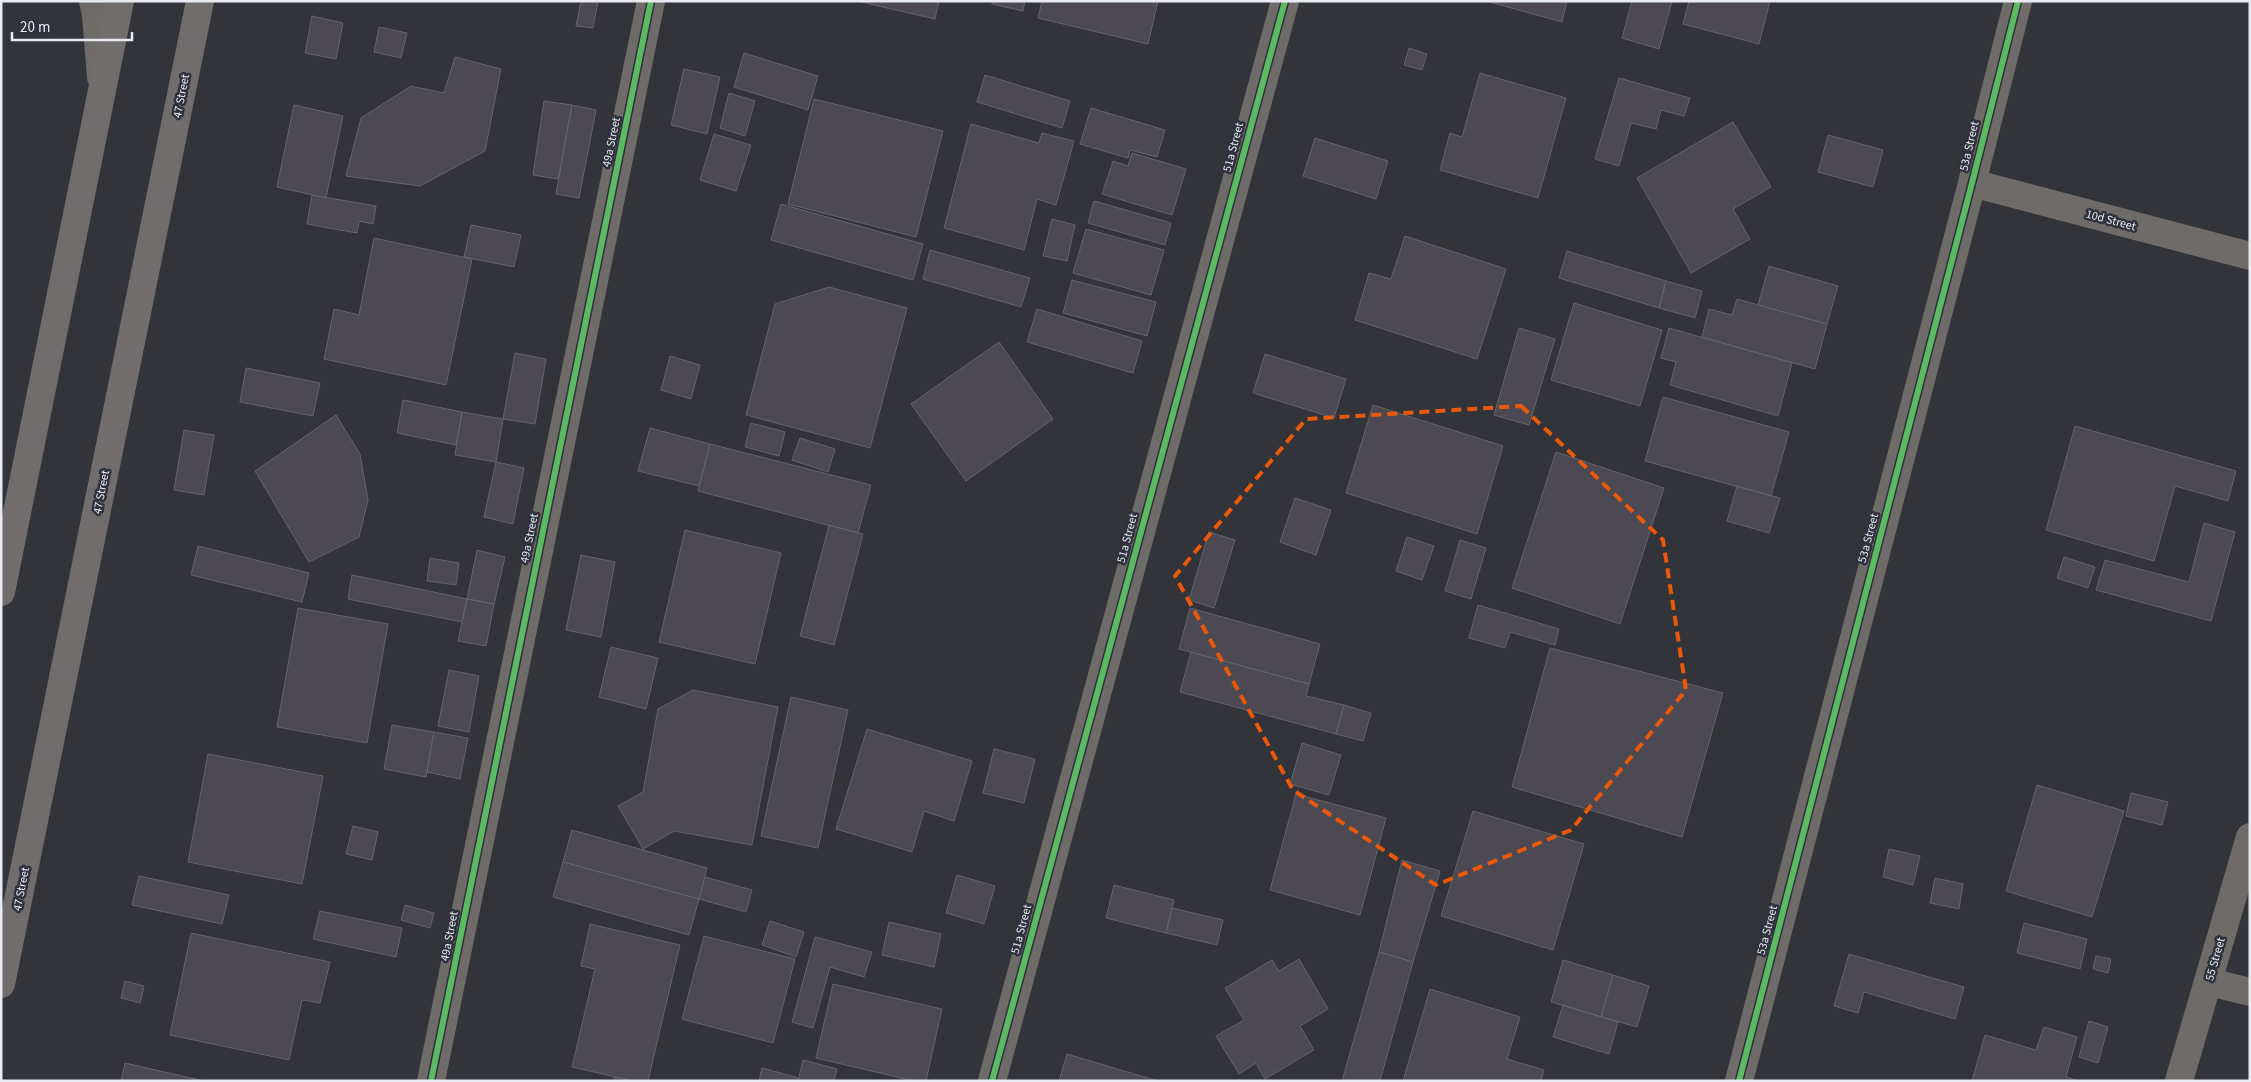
<svg xmlns="http://www.w3.org/2000/svg" width="2251" height="1082" viewBox="0 0 2251 1082" font-family="'Source Sans 3',sans-serif">
<style>
.building{fill:#4c4953;stroke:#65646a}
.lines{fill:none;stroke-linecap:round;stroke-linejoin:round}
.street{stroke:#6e6b68;stroke-width:28}
.secondary{stroke:#706d6c;stroke-width:28}
.cycleway-casing{stroke:#2f323d;stroke-width:9}
.cycleway{stroke:#5cba63;stroke-width:6}
.marked{fill:none;stroke:#e8590c;stroke-width:4;stroke-dasharray:10 6;stroke-linejoin:round}
.labels{text-anchor:middle;stroke-width:5;stroke-linejoin:round;paint-order:stroke}
.street-label{font-size:12px;fill:#e8eaf2;stroke:#2f323d}
</style>
<rect width="100%" height="100%" fill="#32343a"/>
<path class="building" d="M 581,1 L 598,1 L 593,28 L 576,26 Z
M 857,1 L 939,1 L 935,19 Z
M 992,1 L 1025,1 L 1023,11 L 992,4 Z
M 1042,1 L 1158,1 L 1148,44 L 1038,18 Z
M 1486,1 L 1567,1 L 1562,22 Z
M 1632,1 L 1672,1 L 1659,49 L 1622,38 Z
M 1689,1 L 1770,1 L 1759,44 L 1683,24 Z
M 312,16 L 343,23 L 336,59 L 305,53 Z
M 379,27 L 407,33 L 401,58 L 374,52 Z
M 1409,48 L 1427,54 L 1422,70 L 1404,65 Z
M 744,53 L 818,76 L 808,110 L 734,87 Z
M 455,57 L 501,69 L 485,151 L 420,186 L 346,176 L 361,118 L 411,86 L 444,93 Z
M 684,69 L 720,77 L 707,134 L 671,125 Z
M 1480,73 L 1566,98 L 1538,198 L 1440,170 L 1450,133 L 1462,137 Z
M 985,75 L 1070,101 L 1062,128 L 977,102 Z
M 1619,78 L 1690,98 L 1684,116 L 1661,110 L 1656,129 L 1631,123 L 1619,166 L 1595,159 Z
M 729,93 L 755,101 L 745,136 L 720,128 Z
M 814,99 L 943,131 L 916,237 L 788,204 Z
M 544,101 L 572,105 L 558,179 L 533,175 Z
M 294,105 L 343,116 L 326,198 L 277,187 Z
M 572,105 L 596,110 L 579,198 L 556,194 Z
M 1091,108 L 1165,130 L 1157,157 L 1130,150 L 1128,158 L 1080,144 Z
M 1733,122 L 1771,187 L 1733,209 L 1750,239 L 1691,273 L 1637,178 Z
M 971,124 L 1039,143 L 1042,133 L 1074,141 L 1056,205 L 1037,199 L 1024,250 L 944,228 Z
M 714,134 L 751,145 L 736,191 L 700,180 Z
M 1828,135 L 1883,150 L 1873,187 L 1818,172 Z
M 1315,138 L 1388,161 L 1376,199 L 1303,176 Z
M 1132,153 L 1186,169 L 1172,215 L 1102,194 L 1113,161 L 1128,166 Z
M 312,195 L 376,206 L 373,224 L 359,221 L 357,233 L 307,224 Z
M 1094,201 L 1171,223 L 1165,245 L 1088,223 Z
M 781,204 L 923,244 L 913,280 L 771,240 Z
M 1052,219 L 1075,225 L 1067,261 L 1043,256 Z
M 471,225 L 521,235 L 514,267 L 464,257 Z
M 1086,229 L 1164,250 L 1151,295 L 1073,273 Z
M 1405,236 L 1506,269 L 1477,359 L 1355,320 L 1369,273 L 1391,279 Z
M 374,238 L 472,259 L 446,385 L 324,359 L 334,309 L 359,315 Z
M 930,250 L 1030,278 L 1021,307 L 923,279 Z
M 1567,251 L 1666,281 L 1659,308 L 1559,278 Z
M 1769,266 L 1838,286 L 1827,324 L 1758,305 Z
M 1072,280 L 1156,302 L 1147,336 L 1063,313 Z
M 1666,281 L 1702,291 L 1695,318 L 1659,308 Z
M 829,287 L 907,308 L 870,448 L 746,415 L 775,304 Z
M 1737,299 L 1827,324 L 1815,369 L 1702,337 L 1709,309 L 1732,315 Z
M 1574,303 L 1662,330 L 1640,406 L 1551,380 Z
M 1037,309 L 1142,341 L 1133,373 L 1027,342 Z
M 1519,328 L 1555,339 L 1529,425 L 1494,415 Z
M 1669,328 L 1792,363 L 1778,416 L 1670,385 L 1676,362 L 1661,358 Z
M 999,342 L 1053,419 L 966,481 L 911,404 Z
M 515,353 L 546,359 L 535,424 L 503,419 Z
M 1265,354 L 1346,379 L 1334,418 L 1253,393 Z
M 670,356 L 700,365 L 691,399 L 661,390 Z
M 246,368 L 320,383 L 313,416 L 240,402 Z
M 1663,397 L 1789,432 L 1771,496 L 1645,461 Z
M 403,400 L 462,412 L 456,445 L 397,433 Z
M 1373,405 L 1503,446 L 1477,534 L 1346,493 Z
M 462,412 L 503,419 L 496,462 L 455,455 Z
M 336,415 L 360,454 L 368,500 L 359,537 L 309,562 L 255,471 Z
M 751,423 L 785,432 L 779,456 L 745,447 Z
M 2075,426 L 2236,471 L 2228,501 L 2175,486 L 2154,561 L 2046,530 Z
M 650,428 L 710,444 L 699,486 L 638,471 Z
M 184,430 L 214,435 L 204,495 L 174,490 Z
M 800,438 L 835,449 L 828,472 L 792,460 Z
M 710,444 L 871,485 L 858,533 L 698,491 Z
M 1556,452 L 1664,488 L 1620,624 L 1512,588 Z
M 496,462 L 524,468 L 513,524 L 484,517 Z
M 1737,486 L 1780,498 L 1769,533 L 1727,521 Z
M 1295,498 L 1331,510 L 1316,555 L 1280,542 Z
M 2204,523 L 2235,532 L 2211,621 L 2096,590 L 2105,560 L 2189,582 Z
M 829,525 L 863,534 L 834,645 L 800,636 Z
M 685,530 L 781,553 L 755,664 L 659,642 Z
M 1209,532 L 1235,540 L 1214,608 L 1189,600 Z
M 1407,537 L 1434,546 L 1422,580 L 1396,571 Z
M 1460,540 L 1486,548 L 1471,599 L 1445,591 Z
M 198,546 L 309,573 L 302,602 L 191,575 Z
M 477,550 L 505,557 L 494,604 L 467,599 Z
M 581,555 L 615,562 L 601,637 L 566,630 Z
M 2064,557 L 2095,567 L 2088,588 L 2057,578 Z
M 430,558 L 459,563 L 456,585 L 427,581 Z
M 352,575 L 467,599 L 462,622 L 348,599 Z
M 467,599 L 494,604 L 486,646 L 458,641 Z
M 1478,605 L 1559,629 L 1555,645 L 1510,632 L 1505,648 L 1469,638 Z
M 298,608 L 388,624 L 367,743 L 277,727 Z
M 1190,608 L 1320,644 L 1309,684 L 1179,649 Z
M 611,647 L 658,658 L 646,709 L 599,697 Z
M 1550,648 L 1723,693 L 1682,837 L 1512,787 Z
M 1191,652 L 1309,684 L 1306,696 L 1344,705 L 1336,734 L 1180,692 Z
M 449,670 L 479,676 L 469,732 L 438,726 Z
M 693,690 L 778,707 L 752,845 L 674,831 L 643,849 L 618,806 L 643,792 L 658,709 Z
M 791,697 L 848,710 L 818,848 L 761,836 Z
M 1344,705 L 1371,713 L 1363,741 L 1336,734 Z
M 392,725 L 434,732 L 426,777 L 384,769 Z
M 867,729 L 972,761 L 954,821 L 924,811 L 912,852 L 836,829 Z
M 434,732 L 468,738 L 460,779 L 427,772 Z
M 1302,743 L 1341,755 L 1329,795 L 1290,784 Z
M 994,749 L 1035,759 L 1024,803 L 983,793 Z
M 208,754 L 323,776 L 302,884 L 188,862 Z
M 2037,785 L 2124,811 L 2092,917 L 2006,891 Z
M 2131,793 L 2168,802 L 2162,825 L 2126,816 Z
M 1296,794 L 1386,818 L 1360,915 L 1270,890 Z
M 1473,811 L 1584,844 L 1553,950 L 1441,916 Z
M 353,826 L 378,832 L 372,860 L 346,854 Z
M 572,830 L 707,868 L 699,899 L 563,862 Z
M 1889,849 L 1920,856 L 1913,885 L 1883,877 Z
M 1402,860 L 1440,871 L 1413,962 L 1379,952 Z
M 563,862 L 699,899 L 689,935 L 553,897 Z
M 957,875 L 995,886 L 984,924 L 946,913 Z
M 139,876 L 229,895 L 222,924 L 132,905 Z
M 705,877 L 752,890 L 746,912 L 699,899 Z
M 1935,878 L 1963,884 L 1959,909 L 1930,903 Z
M 1114,885 L 1174,900 L 1166,933 L 1106,918 Z
M 405,905 L 434,913 L 430,928 L 401,920 Z
M 1172,908 L 1223,920 L 1217,945 L 1166,933 Z
M 320,911 L 402,928 L 396,957 L 313,939 Z
M 770,921 L 804,932 L 796,957 L 762,945 Z
M 889,922 L 941,934 L 934,967 L 882,955 Z
M 2024,923 L 2087,939 L 2080,969 L 2017,953 Z
M 590,924 L 680,945 L 648,1081 L 633,1081 L 572,1067 L 595,969 L 581,966 Z
M 191,933 L 330,962 L 320,1003 L 302,1000 L 289,1060 L 170,1035 Z
M 704,936 L 795,959 L 773,1043 L 682,1019 Z
M 815,937 L 872,952 L 864,977 L 830,967 L 813,1028 L 792,1022 Z
M 1379,952 L 1413,962 L 1380,1081 L 1342,1081 Z
M 1849,954 L 1964,987 L 1955,1019 L 1864,992 L 1858,1013 L 1834,1006 Z
M 2096,956 L 2111,959 L 2108,973 L 2093,969 Z
M 1299,959 L 1328,1009 L 1300,1026 L 1314,1050 L 1265,1079 L 1256,1063 L 1239,1074 L 1216,1036 L 1244,1020 L 1225,988 L 1272,960 L 1279,971 Z
M 1563,960 L 1613,975 L 1601,1017 L 1551,1002 Z
M 1613,975 L 1649,986 L 1637,1027 L 1601,1017 Z
M 125,981 L 144,986 L 140,1003 L 121,998 Z
M 833,984 L 942,1009 L 926,1081 L 914,1081 L 816,1058 Z
M 1430,989 L 1520,1017 L 1507,1059 L 1544,1070 L 1541,1081 L 1403,1081 Z
M 1563,1005 L 1618,1022 L 1609,1054 L 1553,1037 Z
M 2089,1021 L 2108,1027 L 2098,1063 L 2079,1057 Z
M 2044,1027 L 2077,1037 L 2066,1077 L 2079,1081 L 1972,1081 L 1985,1035 L 2036,1050 Z
M 1067,1054 L 1158,1081 L 1059,1081 Z
M 803,1060 L 837,1069 L 834,1081 L 798,1081 Z
M 125,1063 L 204,1081 L 121,1081 Z
M 762,1068 L 799,1078 L 798,1081 L 759,1081 Z
M 614,1077 L 633,1081 L 614,1081 Z"/>
<g class="lines">
<path class="street" d="M 93,1 L 96,15 L 101,77
M 1972,183 L 2250,256
M 2209,982 L 2250,992
M 431,1081 L 651,1
M 992,1081 L 1285,1
M 1739,1081 L 1972,183 L 2018,1
M 2179,1081 L 2250,837"/>
<path class="secondary" d="M 1,592 L 120,1
M 1,984 L 200,1"/>
<g class="cycleway-casing">
<path id="cycleway" d="M 431,1081 L 651,1
M 992,1081 L 1285,1
M 1739,1081 L 1972,183 L 2018,1"/>
</g>
<use href="#cycleway" class="cycleway"/>
</g>
<path class="marked" d="M 1521,406 L 1663,540 L 1686,690 L 1571,830 L 1436,885 L 1293,790 L 1175,576 L 1306,419 Z"/>
<g class="labels">
<g class="street-label">
<text transform="translate(181 96) rotate(-79)" y="4">47 Street</text>
<text transform="translate(611 142) rotate(-78)" y="4">49a Street</text>
<text transform="translate(1969 146) rotate(-77)" y="4">53a Street</text>
<text transform="translate(1233 147) rotate(-75)" y="4">51a Street</text>
<text transform="translate(2111 220) rotate(15)" y="4">10d Street</text>
<text transform="translate(101 492) rotate(-79)" y="4">47 Street</text>
<text transform="translate(529 538) rotate(-78)" y="4">49a Street</text>
<text transform="translate(1127 538) rotate(-75)" y="4">51a Street</text>
<text transform="translate(1868 538) rotate(-75)" y="4">53a Street</text>
<text transform="translate(21 889) rotate(-79)" y="4">47 Street</text>
<text transform="translate(1021 929) rotate(-75)" y="4">51a Street</text>
<text transform="translate(1767 930) rotate(-75)" y="4">53a Street</text>
<text transform="translate(449 936) rotate(-79)" y="4">49a Street</text>
<text transform="translate(2215 959) rotate(-74)" y="4">55 Street</text>
</g>
</g>
<rect width="2251" height="1082" fill="none" stroke="#e8eaf2" stroke-width="5"/>
<path d="M12 32v8h120v-8" fill="none" stroke="#e8eaf2" stroke-width="2.5"/>
<text x="20" y="32" font-size="15" fill="#e8eaf2" stroke="#2f323d" stroke-width="4" paint-order="stroke">20 m</text>
</svg>
